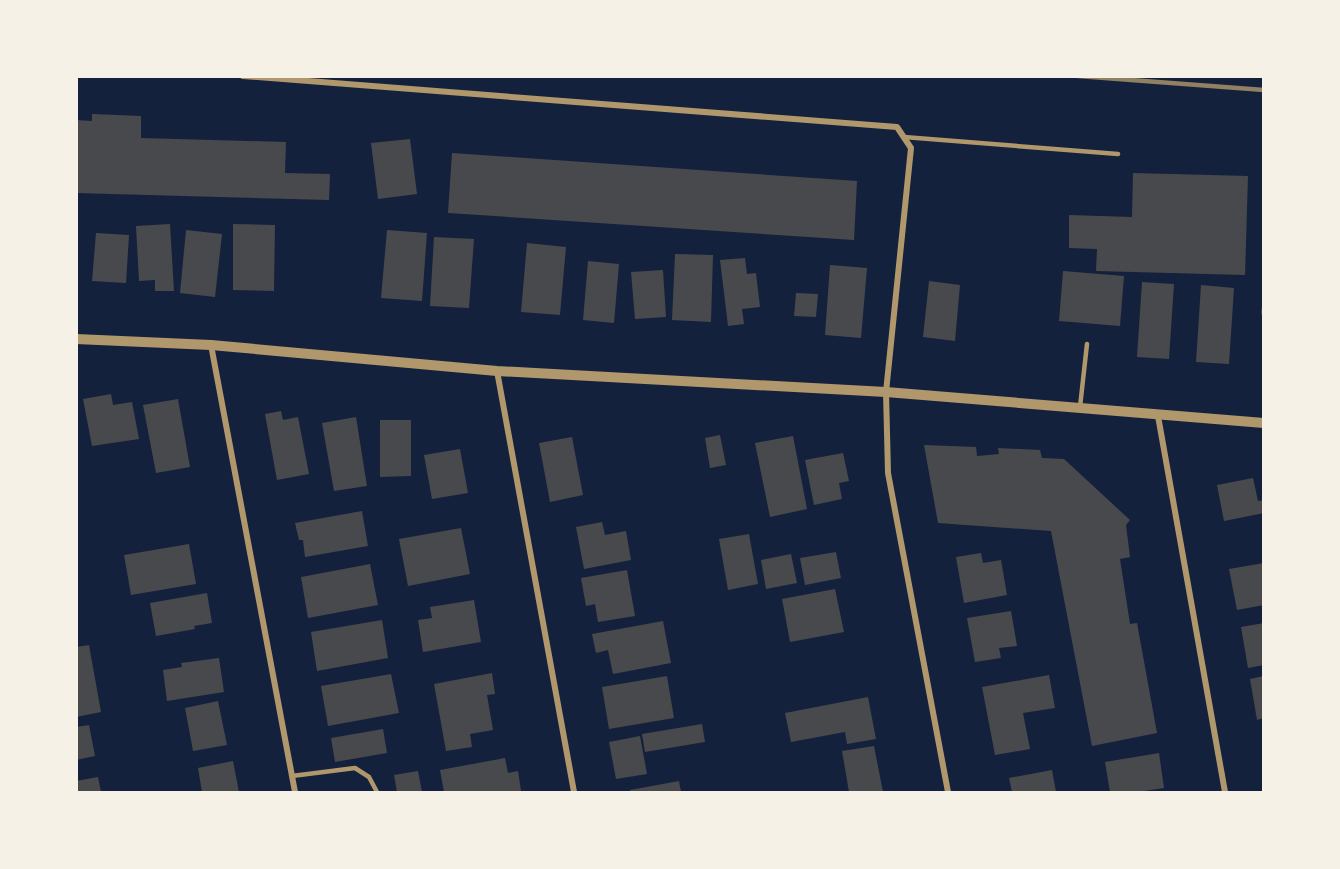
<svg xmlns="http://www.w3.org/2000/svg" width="1340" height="869" viewBox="0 0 1340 869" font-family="'Archivo Narrow',sans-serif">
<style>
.building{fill:#48494c}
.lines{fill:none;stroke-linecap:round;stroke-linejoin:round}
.service{stroke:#b1986c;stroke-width:4.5}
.minor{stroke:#b1986c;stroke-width:6}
.tertiary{stroke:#b1986c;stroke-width:10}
.rail{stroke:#918062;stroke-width:4.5}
</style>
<rect width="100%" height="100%" fill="#14213d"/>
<path class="building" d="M 92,114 L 141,116 L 141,138 L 286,142 L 285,173 L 330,174 L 329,200 L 76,193 L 76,120 L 92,121 Z
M 410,139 L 417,194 L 378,199 L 371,143 Z
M 452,153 L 857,181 L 854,240 L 448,213 Z
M 1133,173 L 1248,176 L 1245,275 L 1096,271 L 1097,249 L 1069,248 L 1069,215 L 1132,217 Z
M 170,224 L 174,291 L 155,291 L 155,280 L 139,281 L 136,226 Z
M 233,224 L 275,225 L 274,291 L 233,290 Z
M 186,230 L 222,234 L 215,297 L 180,293 Z
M 387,230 L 427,233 L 422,301 L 381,298 Z
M 96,233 L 129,235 L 126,283 L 92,281 Z
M 434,237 L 474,239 L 469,308 L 430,306 Z
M 527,243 L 566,247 L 560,315 L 521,312 Z
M 675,254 L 713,255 L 711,322 L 672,320 Z
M 745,258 L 747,274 L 756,273 L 760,307 L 742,309 L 744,324 L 728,326 L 720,260 Z
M 588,261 L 619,264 L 614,323 L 583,320 Z
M 830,265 L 867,268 L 861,338 L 825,335 Z
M 663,270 L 666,317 L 635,319 L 631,272 Z
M 1063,271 L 1124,276 L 1120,326 L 1059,321 Z
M 929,281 L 960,285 L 955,341 L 923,337 Z
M 1142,282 L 1174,284 L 1169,359 L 1137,357 Z
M 1201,285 L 1234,288 L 1229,364 L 1196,362 Z
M 796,293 L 818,294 L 816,317 L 794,316 Z
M 111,394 L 113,405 L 132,402 L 139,439 L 92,446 L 83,399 Z
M 178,399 L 190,467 L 156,473 L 143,405 Z
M 281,411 L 283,420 L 298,417 L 309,474 L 277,480 L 265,414 Z
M 356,417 L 367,486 L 334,491 L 322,423 Z
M 380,420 L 411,420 L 411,476 L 380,477 Z
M 720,435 L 726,465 L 710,468 L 705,438 Z
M 793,436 L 807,509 L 770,517 L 755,443 Z
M 572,437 L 583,495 L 550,502 L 539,443 Z
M 924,445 L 976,447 L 977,456 L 999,454 L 998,448 L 1040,450 L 1042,458 L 1064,459 L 1130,520 L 1126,525 L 1130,557 L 1120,559 L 1130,624 L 1137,623 L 1157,733 L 1092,746 L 1051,531 L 938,523 Z
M 460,449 L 468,493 L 432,499 L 424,455 Z
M 843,453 L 849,481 L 839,483 L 842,499 L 814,505 L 805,460 Z
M 1253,478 L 1258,501 L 1264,500 L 1264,513 L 1224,521 L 1217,485 Z
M 362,511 L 368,546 L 305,557 L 303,540 L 299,540 L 295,523 Z
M 602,522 L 605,535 L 626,531 L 631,560 L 584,569 L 576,527 Z
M 461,528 L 470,574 L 408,586 L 399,539 Z
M 749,534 L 758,584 L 728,590 L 719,539 Z
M 189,544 L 196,584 L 131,595 L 124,555 Z
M 836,552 L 841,578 L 805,585 L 800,558 Z
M 981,553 L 983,563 L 1001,560 L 1007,595 L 964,603 L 956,557 Z
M 791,554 L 797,583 L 766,589 L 761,560 Z
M 1264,563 L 1264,605 L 1237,610 L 1229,569 Z
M 370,564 L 378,605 L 308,618 L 301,577 Z
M 627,570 L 635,616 L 598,622 L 595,604 L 586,606 L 581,578 Z
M 835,589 L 844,632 L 790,642 L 782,599 Z
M 207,593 L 212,623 L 194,626 L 195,629 L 156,636 L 150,603 Z
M 474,600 L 481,642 L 423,652 L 418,620 L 432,618 L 430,607 Z
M 1011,611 L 1017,646 L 999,648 L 1001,658 L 975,662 L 967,618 Z
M 382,620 L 388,658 L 317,671 L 311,632 Z
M 663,621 L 671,663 L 613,674 L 608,650 L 596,653 L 592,634 Z
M 1264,623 L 1264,665 L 1248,668 L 1241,627 Z
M 89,645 L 101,712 L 76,717 L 76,647 Z
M 219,658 L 224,692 L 167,701 L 163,670 L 182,667 L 181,663 Z
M 492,673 L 495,694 L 487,695 L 493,730 L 470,734 L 472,747 L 446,751 L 434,684 Z
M 391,674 L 399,713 L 328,726 L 321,686 Z
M 1049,675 L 1055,708 L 1023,713 L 1030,749 L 995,755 L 982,687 Z
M 667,676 L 674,718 L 609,729 L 602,687 Z
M 1264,676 L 1264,718 L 1257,720 L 1250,679 Z
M 868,697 L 876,739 L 847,744 L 845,732 L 791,742 L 785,713 Z
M 218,701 L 227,745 L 193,751 L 185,708 Z
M 702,724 L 705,742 L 645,752 L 642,734 Z
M 89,725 L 95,756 L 76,760 L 76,727 Z
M 383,729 L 387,753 L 335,762 L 331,738 Z
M 640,736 L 647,774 L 616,779 L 609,742 Z
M 874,746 L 883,792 L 849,792 L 842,751 Z
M 1159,753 L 1164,788 L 1137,792 L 1110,792 L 1105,762 Z
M 505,758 L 508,773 L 518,771 L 521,791 L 444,792 L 440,770 Z
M 233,761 L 239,792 L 202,792 L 198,768 Z
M 1052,770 L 1056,792 L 1012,792 L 1009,778 Z
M 418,771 L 422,792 L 397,792 L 394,775 Z
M 98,777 L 101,792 L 76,792 L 76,781 Z
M 679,781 L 681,792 L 630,792 L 630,790 Z"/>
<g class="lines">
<path class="service" d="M 904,137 L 1118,154
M 1264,309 L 1264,314
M 1080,407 L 1087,344
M 292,776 L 355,768 L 369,777 L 377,792"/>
<path class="minor" d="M 243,76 L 897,127 L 911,148 L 886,392 L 888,473 L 948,792
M 211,345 L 295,792
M 497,371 L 574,792
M 1158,416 L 1225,792"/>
<path class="tertiary" d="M 76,339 L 211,345 L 497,371 L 886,392 L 1264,423"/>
<path class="rail" d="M 1078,76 L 1264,90"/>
</g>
<rect width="1340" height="869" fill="none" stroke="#f6f1e7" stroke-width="156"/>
</svg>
